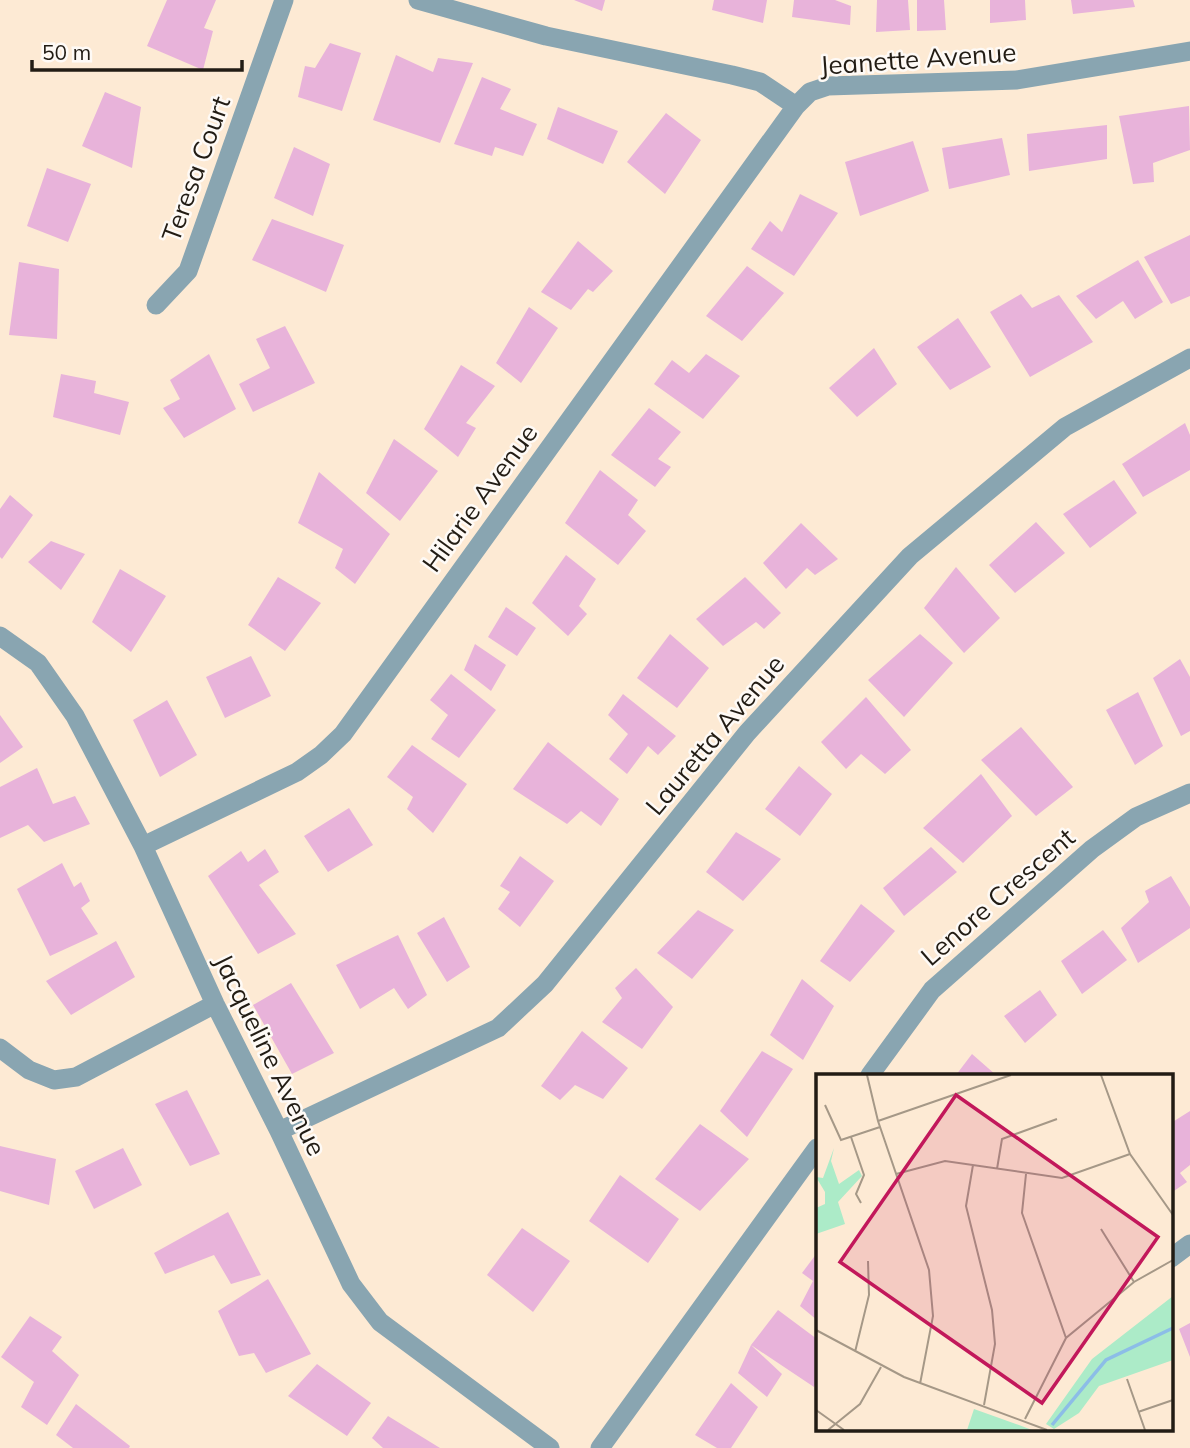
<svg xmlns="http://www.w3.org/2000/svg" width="1190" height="1448" viewBox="0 0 1190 1448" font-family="Mulish,sans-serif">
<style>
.building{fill:#e8b3da}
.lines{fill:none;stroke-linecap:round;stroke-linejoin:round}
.minor{stroke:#89a5b1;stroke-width:19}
.labels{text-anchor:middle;stroke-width:5;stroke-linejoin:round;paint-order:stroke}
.street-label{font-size:26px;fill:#221c14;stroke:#fefaf6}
.inset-river{fill:none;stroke:#8cbde7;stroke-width:3.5}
.inset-road{fill:none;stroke:#a59887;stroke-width:2}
.view{fill:#c2185b;fill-opacity:0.15;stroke:#c2185b;stroke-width:3.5}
.inset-edge{fill:none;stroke:#221c14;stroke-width:3.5}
</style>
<rect width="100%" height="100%" fill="#fdead4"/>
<path class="building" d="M 167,0 L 216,0 L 204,28 L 213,31 L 203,70 L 147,46 Z
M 574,0 L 605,0 L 602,11 Z
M 714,0 L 767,0 L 763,23 L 712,10 Z
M 794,0 L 835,0 L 851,6 L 850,25 L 792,17 Z
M 877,0 L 908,0 L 910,30 L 876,32 Z
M 917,0 L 944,0 L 946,30 L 917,31 Z
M 990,0 L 1025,0 L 1026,20 L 990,23 Z
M 1071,0 L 1133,0 L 1135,7 L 1073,14 Z
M 330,43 L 361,53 L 342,111 L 298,97 L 305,66 L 315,68 Z
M 396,55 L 433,72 L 438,58 L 473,63 L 440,143 L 373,120 Z
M 482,77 L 511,89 L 500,109 L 537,124 L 523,156 L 495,147 L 492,156 L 454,144 Z
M 105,92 L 141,107 L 132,168 L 82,146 Z
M 1189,106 L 1190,150 L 1153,163 L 1154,182 L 1133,184 L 1119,116 Z
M 558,107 L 618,131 L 603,164 L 547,139 Z
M 666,113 L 701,140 L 665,194 L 627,162 Z
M 1107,125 L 1107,159 L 1029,171 L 1027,134 Z
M 1002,138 L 1010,175 L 949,189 L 942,148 Z
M 913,141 L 929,191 L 860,216 L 845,162 Z
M 294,147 L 330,164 L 313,216 L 274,198 Z
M 47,168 L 91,184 L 68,242 L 27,226 Z
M 800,194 L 838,213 L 794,276 L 751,249 L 770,221 L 782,232 Z
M 272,219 L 344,245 L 326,292 L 252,260 Z
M 1190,235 L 1190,296 L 1171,304 L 1144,257 Z
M 578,241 L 613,271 L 593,292 L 588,289 L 571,310 L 541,292 Z
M 1138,260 L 1163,302 L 1135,319 L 1123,301 L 1096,319 L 1076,296 Z
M 19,262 L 59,269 L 57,339 L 9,335 Z
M 747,266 L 784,293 L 742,341 L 706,316 Z
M 1021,294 L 1032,308 L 1059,295 L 1093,342 L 1030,377 L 990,312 Z
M 529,307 L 558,328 L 521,383 L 496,363 Z
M 958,318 L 991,367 L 950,390 L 917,347 Z
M 285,326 L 315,383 L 253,412 L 239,384 L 270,368 L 256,339 Z
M 874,348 L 897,384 L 857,417 L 829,388 Z
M 209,354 L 236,409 L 184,438 L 163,408 L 180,399 L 170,380 Z
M 706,354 L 740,376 L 703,419 L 654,384 L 672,360 L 689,373 Z
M 461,365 L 495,386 L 466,423 L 476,428 L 458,457 L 424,429 Z
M 61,374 L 96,381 L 94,393 L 129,402 L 120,435 L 53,417 Z
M 649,408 L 681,432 L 658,459 L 671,467 L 655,487 L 611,455 Z
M 1185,423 L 1190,435 L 1190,470 L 1143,497 L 1122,464 Z
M 394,439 L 438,471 L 400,521 L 366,493 Z
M 600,470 L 638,500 L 628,515 L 646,531 L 618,565 L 565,523 Z
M 319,472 L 390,534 L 355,584 L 335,568 L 343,549 L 298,523 Z
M 1114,480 L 1137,513 L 1090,548 L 1063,514 Z
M 10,495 L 33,515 L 2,559 L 0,557 L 0,509 Z
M 1036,522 L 1065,553 L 1015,593 L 989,565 Z
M 801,523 L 838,559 L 815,575 L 807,568 L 786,589 L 763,563 Z
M 51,541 L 85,554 L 61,590 L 28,562 Z
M 566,555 L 596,579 L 579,606 L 587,614 L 568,636 L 532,603 Z
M 956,567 L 1000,618 L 964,653 L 924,608 Z
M 120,569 L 166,596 L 131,652 L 92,622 Z
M 278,577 L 321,603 L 285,651 L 248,625 Z
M 745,577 L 781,613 L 764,629 L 756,622 L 723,646 L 696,619 Z
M 506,607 L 536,628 L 517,656 L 488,637 Z
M 670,634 L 709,668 L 677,708 L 637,678 Z
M 920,634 L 953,663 L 904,717 L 868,680 Z
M 475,644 L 506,665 L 491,691 L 464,670 Z
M 251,656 L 271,696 L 225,718 L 206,677 Z
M 1180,659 L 1190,677 L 1190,731 L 1181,736 L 1153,678 Z
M 451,674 L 496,710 L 459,758 L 431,739 L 448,715 L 430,700 Z
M 1138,692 L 1163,746 L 1135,765 L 1106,710 Z
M 623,694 L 676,736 L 658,755 L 648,746 L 627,774 L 609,759 L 628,734 L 608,715 Z
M 866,697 L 911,750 L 885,774 L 861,754 L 846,769 L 821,742 Z
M 167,700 L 197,755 L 160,777 L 133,720 Z
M 0,715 L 23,747 L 0,763 Z
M 1021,727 L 1073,787 L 1036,816 L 981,760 Z
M 548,742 L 619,799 L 601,826 L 581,811 L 567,824 L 513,789 Z
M 412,745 L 467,784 L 433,833 L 407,809 L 413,797 L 387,777 Z
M 799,766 L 832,794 L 800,836 L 765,809 Z
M 37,768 L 53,804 L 75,796 L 90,824 L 44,842 L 28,825 L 0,838 L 0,787 Z
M 981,774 L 1012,816 L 963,863 L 923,828 Z
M 349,808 L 373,845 L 328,872 L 304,836 Z
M 736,832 L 781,859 L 743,901 L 706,872 Z
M 931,847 L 957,872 L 904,916 L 883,888 Z
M 265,849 L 279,872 L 259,885 L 296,934 L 258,954 L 208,876 L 241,851 L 248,862 Z
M 520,856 L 554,881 L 520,927 L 498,909 L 510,892 L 500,886 Z
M 62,863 L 74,887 L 81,882 L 90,901 L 81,908 L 98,934 L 50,956 L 17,889 Z
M 1171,876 L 1190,907 L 1190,928 L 1138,963 L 1121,928 L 1149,902 L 1145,891 Z
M 861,904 L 895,931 L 850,982 L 820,961 Z
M 698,910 L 734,930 L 692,979 L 657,953 Z
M 444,917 L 470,967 L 447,982 L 417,933 Z
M 1103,930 L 1127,960 L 1082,994 L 1061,961 Z
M 398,935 L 427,995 L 408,1009 L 394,988 L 360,1009 L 336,965 Z
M 116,941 L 135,977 L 71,1015 L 46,981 Z
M 636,968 L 673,1007 L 642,1049 L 602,1022 L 622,998 L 615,988 Z
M 802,979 L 834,1006 L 803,1060 L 770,1035 Z
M 291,983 L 334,1053 L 292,1074 L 253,1005 Z
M 1040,990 L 1057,1015 L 1025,1043 L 1004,1016 Z
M 582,1031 L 628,1068 L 603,1099 L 575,1085 L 560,1100 L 541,1086 Z
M 762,1051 L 793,1069 L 747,1137 L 720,1111 Z
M 972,1054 L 996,1075 L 956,1075 Z
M 187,1090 L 220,1154 L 190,1166 L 155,1104 Z
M 1190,1111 L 1190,1165 L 1180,1173 L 1187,1182 L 1171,1193 L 1171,1123 Z
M 700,1124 L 749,1159 L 700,1211 L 655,1179 Z
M 0,1146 L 56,1159 L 49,1205 L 0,1191 Z
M 123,1148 L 142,1185 L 94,1209 L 75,1171 Z
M 620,1175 L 679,1219 L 648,1263 L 589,1221 Z
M 228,1212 L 261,1275 L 231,1284 L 214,1255 L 165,1274 L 154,1253 Z
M 522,1228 L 570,1261 L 533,1312 L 487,1275 Z
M 817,1253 L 817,1320 L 800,1306 L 813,1281 L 802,1273 Z
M 268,1279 L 311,1354 L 266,1373 L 254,1353 L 239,1356 L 218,1311 Z
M 778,1310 L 817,1339 L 817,1381 L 814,1387 L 751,1345 L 782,1374 L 767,1397 L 738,1373 L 751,1345 Z
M 30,1316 L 62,1337 L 52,1351 L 79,1375 L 47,1425 L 21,1407 L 34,1382 L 1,1357 Z
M 1190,1323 L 1190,1357 L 1179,1329 Z
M 317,1364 L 371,1403 L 347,1436 L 288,1396 Z
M 731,1383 L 758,1407 L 731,1448 L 717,1448 L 695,1435 Z
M 76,1404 L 130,1446 L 129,1448 L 73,1448 L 56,1435 Z
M 388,1416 L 440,1448 L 383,1448 L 372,1438 Z"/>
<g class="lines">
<path class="minor" d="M 418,0 L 546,36 L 732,75 L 760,82 L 796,106 L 810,92 L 828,86 L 1017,80 L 1190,51
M 156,305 L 188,271 L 284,0
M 0,636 L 38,663 L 75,716 L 143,846 L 215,1004 L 279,1131 L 351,1284 L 380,1322 L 550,1448
M 143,846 L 297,772 L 321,755 L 343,734 L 796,106
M 0,1048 L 29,1070 L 54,1080 L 76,1077 L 215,1004
M 870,1075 L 932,990 L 1092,849 L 1136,817 L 1190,793
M 279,1131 L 498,1028 L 545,984 L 747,733 L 910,556 L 1065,427 L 1190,358
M 1171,1258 L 1190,1244
M 600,1448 L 817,1148"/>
</g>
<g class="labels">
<g class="street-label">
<text transform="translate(918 59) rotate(-4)" y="9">Jeanette Avenue</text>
<text transform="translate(196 169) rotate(-70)" y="9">Teresa Court</text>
<text transform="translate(480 498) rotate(-54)" y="9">Hilarie Avenue</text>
<text transform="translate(715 735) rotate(-50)" y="9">Lauretta Avenue</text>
<text transform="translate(998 897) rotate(-41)" y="9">Lenore Crescent</text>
<text transform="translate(270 1055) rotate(64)" y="9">Jacqueline Avenue</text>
</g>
</g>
<g transform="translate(816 1074)">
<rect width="357" height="357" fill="#fdead4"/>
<path d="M 18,74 L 15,87 L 23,110 L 43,96 L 46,102 L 22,128 L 29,150 L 0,160 L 0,134 L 9,130 L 9,118 L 0,103 L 7,104 ZM 357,222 L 357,286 L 283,312 L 263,339 L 238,355 L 230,350 L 276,285 ZM 158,335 L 203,351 L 216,356 L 151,356 Z" fill="#acebc8"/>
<path class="inset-river" d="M 236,351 L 290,286 L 357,254"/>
<path class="inset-road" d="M 51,1 L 62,47 L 113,196 L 117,242 L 104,310M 285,1 L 314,80 L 357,141M 9,31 L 25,66 L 64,53M 62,47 L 195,1M 35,63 L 48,101 L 40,120 L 45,129M 157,91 L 150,132 L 176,236 L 179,270 L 168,331M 181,95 L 186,65 L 241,45M 80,100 L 129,87 L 246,104 L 314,80M 210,100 L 206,139 L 250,264M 285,155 L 318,208M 0,256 L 88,303 L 231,356M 39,278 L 53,221 L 52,187M 311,305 L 329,356M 0,336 L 28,356M 322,338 L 357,326M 209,345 L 250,264 L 318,208 L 357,186M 12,356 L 44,330 L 65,293"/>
<path class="view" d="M 140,21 L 342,163 L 226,329 L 24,188 Z"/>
<rect width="357" height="357" class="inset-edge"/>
</g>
<path d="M32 60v10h210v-10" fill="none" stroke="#221c14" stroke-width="3.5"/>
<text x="42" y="60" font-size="21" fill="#221c14" stroke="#fefaf6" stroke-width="5" paint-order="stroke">50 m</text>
</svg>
